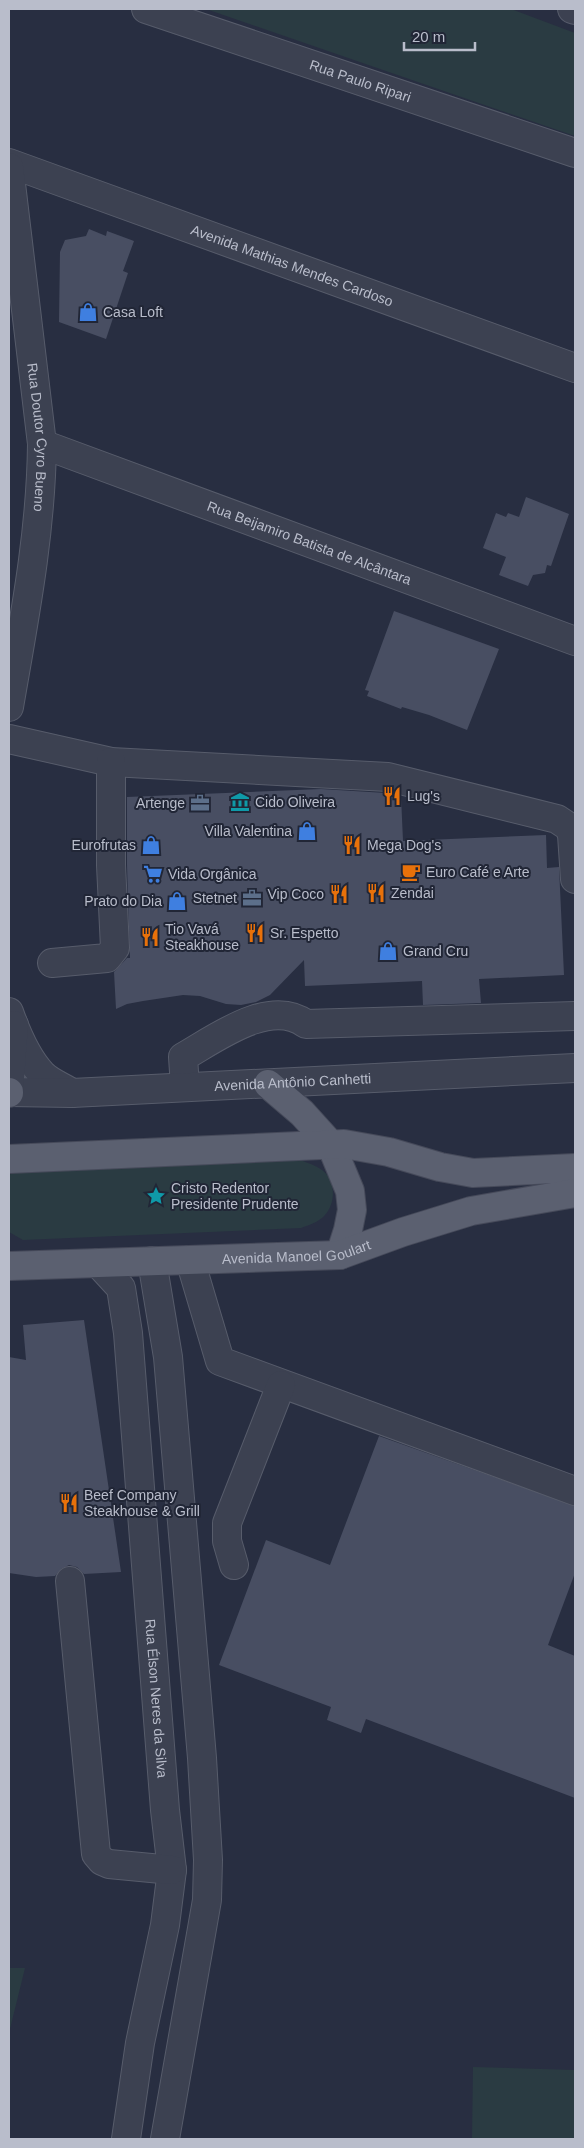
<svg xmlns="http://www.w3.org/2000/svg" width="584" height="2148" viewBox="0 0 584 2148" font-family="Helvetica,sans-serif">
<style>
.green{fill:#2a3b42}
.building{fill:#484e62}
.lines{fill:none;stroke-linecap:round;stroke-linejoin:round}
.minor-casing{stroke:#575c6b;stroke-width:30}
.major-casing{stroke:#464a5a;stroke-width:30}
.minor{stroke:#3c4151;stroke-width:28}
.major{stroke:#5b6070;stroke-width:28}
.labels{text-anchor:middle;stroke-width:4;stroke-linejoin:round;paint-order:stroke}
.street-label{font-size:14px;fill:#b9bdcb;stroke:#212636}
.poi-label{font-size:14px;fill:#b9bdcb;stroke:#212636;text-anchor:start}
</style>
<rect width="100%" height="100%" fill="#282e41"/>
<path class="green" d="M 206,9 L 511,9 L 575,33 L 575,136 Z
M 300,1160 C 308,1163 315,1165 322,1170 C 336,1180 336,1203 325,1215 C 319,1222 309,1225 301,1228 L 23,1240 L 9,1232 L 9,1175 L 14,1172 L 29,1168 Z
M 9,1968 L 25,1968 L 9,2033 Z
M 473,2067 L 575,2070 L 575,2139 L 472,2139 Z"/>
<path class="building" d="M 89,229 L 106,236 L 107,231 L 134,241 L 123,271 L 128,273 L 106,339 L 59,322 L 60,252 L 65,240 L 86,236 Z
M 526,497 L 569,514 L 551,566 L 547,565 L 545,573 L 533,575 L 528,586 L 499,575 L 506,557 L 483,548 L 496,513 L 506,517 L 508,513 L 519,517 Z
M 394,611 L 499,649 L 467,730 L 429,715 L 402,707 L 401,709 L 367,696 L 369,691 L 365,690 Z
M 321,789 L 386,793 L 401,796 L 403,841 L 546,835 L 547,868 L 559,867 L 564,975 L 479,979 L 481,1003 L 423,1005 L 422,981 L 305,986 L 304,960 L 270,995 L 256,1002 L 241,1005 L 226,1004 L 200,996 L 183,995 L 143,1001 L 127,1004 L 116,1009 L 114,972 L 127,958 L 130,958 L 127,865 L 127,797 Z
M 84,1320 L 121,1572 L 84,1574 L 77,1567 L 69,1565 L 61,1569 L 55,1576 L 36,1577 L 9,1573 L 9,1357 L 26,1360 L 23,1325 Z
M 379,1436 L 575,1506 L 575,1573 L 548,1645 L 575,1656 L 575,1798 L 366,1719 L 361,1733 L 327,1720 L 331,1707 L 219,1665 L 266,1540 L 330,1565 Z"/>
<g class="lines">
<g class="minor-casing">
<g id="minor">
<path id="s1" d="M 146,9 L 575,153"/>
<path d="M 572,9 L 575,10"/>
<path id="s2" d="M 9,163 L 575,368"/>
<path id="s3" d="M 9,167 L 42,444 C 41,534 24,620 9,707"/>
<path id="s4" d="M 42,444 L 575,641"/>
<path d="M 9,739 L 111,762 L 388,777 L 557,819 L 569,827 L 572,835 L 575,879"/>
<path d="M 52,963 L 107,958 L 115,948 L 111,865 L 111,762"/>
<path d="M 9,1012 C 16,1032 27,1058 42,1074 C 49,1082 63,1087 72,1093"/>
<path d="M 185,1087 L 183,1057 C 215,1039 270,997 306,1024 L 575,1016"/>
<path id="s5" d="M 9,1092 L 72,1093 L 575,1068"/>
<path d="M 9,1092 L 14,1025"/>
<path d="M 190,1260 L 220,1361 L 575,1491"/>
<path d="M 152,1261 L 168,1357 L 202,1758 L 208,1860 L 207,1900 L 165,2139"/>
<path id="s6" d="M 98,1263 L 121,1288 L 128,1333 L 165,1810 L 172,1870 L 165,1925 L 140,2043 L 126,2139"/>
<path d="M 234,1565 L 227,1541 L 227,1523 L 281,1385"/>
<path d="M 70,1581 L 96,1854 L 102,1861 L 109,1864 L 172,1870"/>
</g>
</g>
<g class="major-casing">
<g id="major">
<path d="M 268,1084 L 302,1113 L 331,1145 L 350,1191 L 352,1210 L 348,1230 L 340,1255"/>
<path d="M 9,1093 L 9,1092"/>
<path d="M 9,1159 L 344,1144 L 389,1152 L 440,1167 L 473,1173 L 575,1168"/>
<path id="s7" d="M 9,1266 L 340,1255 L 403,1232 L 471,1211 L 575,1193"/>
</g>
</g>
<use href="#minor" class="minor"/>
<use href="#major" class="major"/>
</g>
<defs>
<g id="shop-bare" transform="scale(1.5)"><path d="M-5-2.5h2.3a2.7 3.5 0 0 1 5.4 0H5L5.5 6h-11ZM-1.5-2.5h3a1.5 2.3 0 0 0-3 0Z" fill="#3f7fe0" stroke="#212636" stroke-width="2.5" paint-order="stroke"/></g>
<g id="restaurant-bare" transform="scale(1.5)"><path d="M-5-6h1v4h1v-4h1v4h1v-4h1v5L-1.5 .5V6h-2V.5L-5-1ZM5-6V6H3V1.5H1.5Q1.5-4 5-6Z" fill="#e8710a" stroke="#212636" stroke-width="2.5" paint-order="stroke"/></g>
<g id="museum-bare" transform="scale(1.5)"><path d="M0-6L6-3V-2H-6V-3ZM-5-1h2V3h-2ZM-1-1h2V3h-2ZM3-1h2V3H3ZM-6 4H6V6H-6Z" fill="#0f9aa8" stroke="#212636" stroke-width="2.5" paint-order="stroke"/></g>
<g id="office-bare" transform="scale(1.5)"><path d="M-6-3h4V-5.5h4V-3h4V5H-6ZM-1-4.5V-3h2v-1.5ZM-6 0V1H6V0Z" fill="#5c6f8a" stroke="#212636" stroke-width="2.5" paint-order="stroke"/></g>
<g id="cafe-bare" transform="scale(1.5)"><path d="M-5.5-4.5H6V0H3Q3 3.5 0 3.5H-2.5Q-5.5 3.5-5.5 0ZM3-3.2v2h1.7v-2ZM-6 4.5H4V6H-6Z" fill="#e8710a" stroke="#212636" stroke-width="2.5" paint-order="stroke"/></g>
<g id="supermarket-bare" transform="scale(1.5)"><path d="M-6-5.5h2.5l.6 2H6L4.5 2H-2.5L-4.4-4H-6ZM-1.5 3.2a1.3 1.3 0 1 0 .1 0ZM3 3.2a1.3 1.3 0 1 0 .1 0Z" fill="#3f7fe0" stroke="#212636" stroke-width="2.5" paint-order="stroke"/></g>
<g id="sight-bare" transform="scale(1.5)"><path d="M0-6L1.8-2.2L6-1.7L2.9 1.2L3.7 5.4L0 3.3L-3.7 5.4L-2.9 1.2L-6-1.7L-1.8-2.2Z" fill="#0f9aa8" stroke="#212636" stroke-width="2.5" paint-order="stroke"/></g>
</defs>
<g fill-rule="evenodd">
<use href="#shop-bare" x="88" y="312"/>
<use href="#restaurant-bare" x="392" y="796"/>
<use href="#museum-bare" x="240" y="802"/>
<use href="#office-bare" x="200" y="803"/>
<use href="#shop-bare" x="307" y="831"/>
<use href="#shop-bare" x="151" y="845"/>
<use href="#restaurant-bare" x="352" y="845"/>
<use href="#cafe-bare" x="411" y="872"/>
<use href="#supermarket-bare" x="153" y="874"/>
<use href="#restaurant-bare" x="376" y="893"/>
<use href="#restaurant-bare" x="339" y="894"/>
<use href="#office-bare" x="252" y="898"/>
<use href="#shop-bare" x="177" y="901"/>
<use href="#restaurant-bare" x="255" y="933"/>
<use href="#restaurant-bare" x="150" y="937"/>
<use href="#shop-bare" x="388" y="951"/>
<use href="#sight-bare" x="156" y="1196"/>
<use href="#restaurant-bare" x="69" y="1503"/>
</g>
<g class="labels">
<g class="street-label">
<text dy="5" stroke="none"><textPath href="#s1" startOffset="226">Rua Paulo Ripari</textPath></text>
<text dy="5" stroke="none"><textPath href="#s2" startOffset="301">Avenida Mathias Mendes Cardoso</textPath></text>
<text dy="5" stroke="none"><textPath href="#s3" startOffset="272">Rua Doutor Cyro Bueno</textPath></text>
<text dy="5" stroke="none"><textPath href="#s4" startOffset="285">Rua Beijamiro Batista de Alcântara</textPath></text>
<text dy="5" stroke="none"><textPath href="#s5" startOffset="284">Avenida Antônio Canhetti</textPath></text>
<text dy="5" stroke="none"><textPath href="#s7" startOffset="288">Avenida Manoel Goulart</textPath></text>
<text dy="5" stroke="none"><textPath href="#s6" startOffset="446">Rua Élson Neres da Silva</textPath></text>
</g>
<g class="poi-label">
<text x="103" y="317">Casa Loft</text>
<text x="407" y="801">Lug's</text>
<text x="255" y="807">Cido Oliveira</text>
<text x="185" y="808" text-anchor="end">Artenge</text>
<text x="292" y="836" text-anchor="end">Villa Valentina</text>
<text x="136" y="850" text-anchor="end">Eurofrutas</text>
<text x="367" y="850">Mega Dog's</text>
<text x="426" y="877">Euro Café e Arte</text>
<text x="168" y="879">Vida Orgânica</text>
<text x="391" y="898">Zendai</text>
<text x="324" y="899" text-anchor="end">Vip Coco</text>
<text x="237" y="903" text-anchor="end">Stetnet</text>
<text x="162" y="906" text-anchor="end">Prato do Dia</text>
<text x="165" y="934">Tio Vavá<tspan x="165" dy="16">Steakhouse</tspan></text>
<text x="270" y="938">Sr. Espetto</text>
<text x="403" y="956">Grand Cru</text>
<text x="171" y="1193">Cristo Redentor<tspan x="171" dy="16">Presidente Prudente</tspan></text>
<text x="84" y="1500">Beef Company<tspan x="84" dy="16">Steakhouse &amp; Grill</tspan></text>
</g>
</g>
<rect width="584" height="2148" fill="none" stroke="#b9bdcb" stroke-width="20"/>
<path d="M404 42v8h71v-8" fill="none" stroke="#b9bdcb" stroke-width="2.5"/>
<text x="412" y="42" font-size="15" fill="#b9bdcb" stroke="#212636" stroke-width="4" paint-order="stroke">20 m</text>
</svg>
